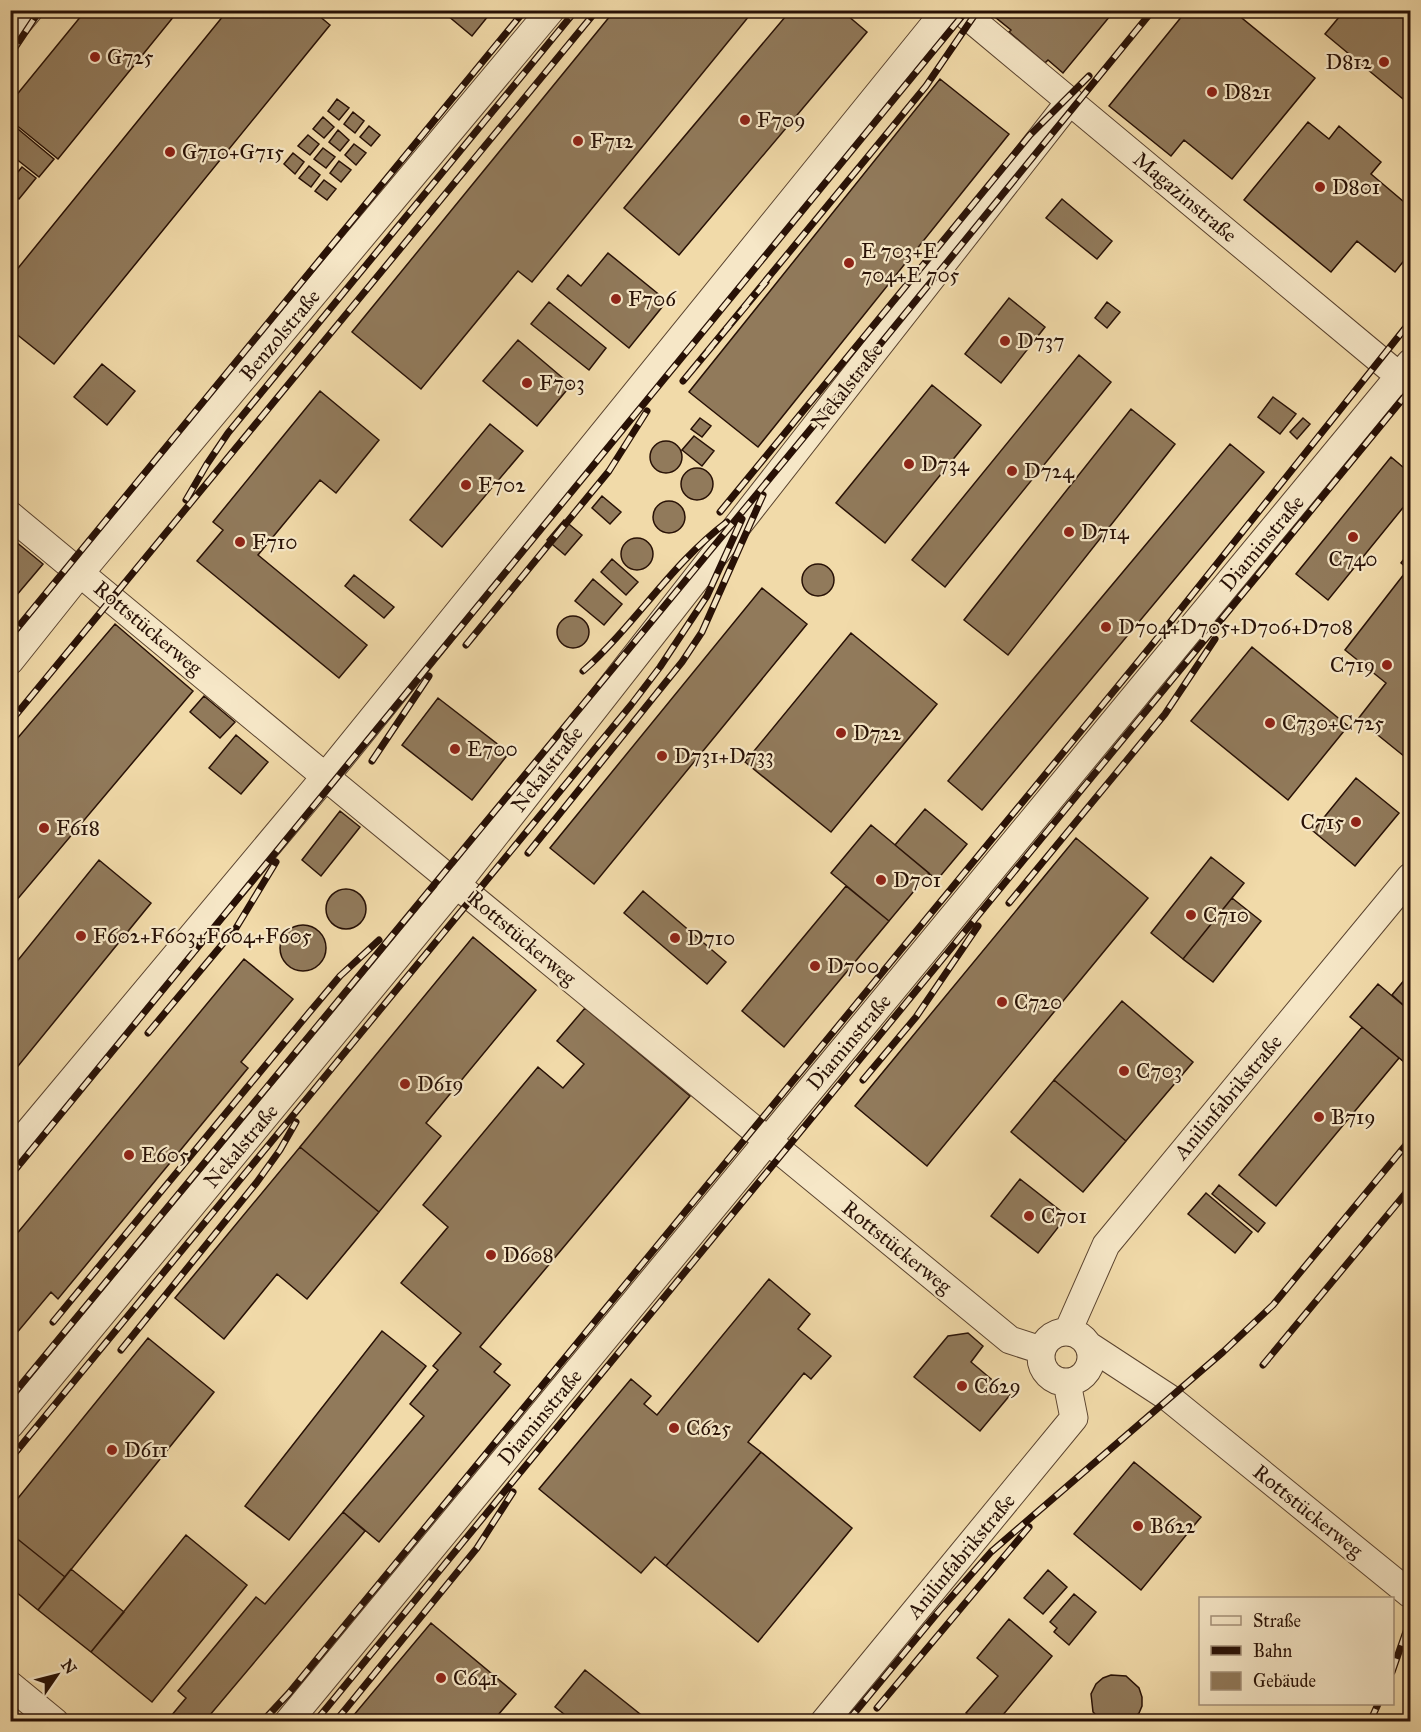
<svg xmlns="http://www.w3.org/2000/svg" width="1421" height="1732" viewBox="0 0 1421 1732" font-family="'IM FELL Great Primer',serif">
<style>
.building{fill:#917a5b;stroke:#281106;stroke-width:1.5}
.lines{fill:none;stroke-linecap:round;stroke-linejoin:round}
.minor-casing{stroke:#5a432f;stroke-width:29}
.minor{stroke:#f6e7c7;stroke-width:27}
.rail-casing{stroke:#281106;stroke-width:7}
.rail{stroke:#f6e7c7;stroke-width:4.5;stroke-dasharray:14;stroke-linecap:butt}
.poi-dot{fill:#8f2418;stroke:#f6e7c7;stroke-width:2}
.labels{text-anchor:middle;stroke-width:4.5;stroke-linejoin:round;paint-order:stroke}
.poi-label{font-size:21px;fill:#281106;stroke:#f6e7c7;text-anchor:start}
.street-label{font-size:21px;fill:#281106;stroke:#f6e7c7}
</style>
<rect width="100%" height="100%" fill="#f1daa9"/>
<filter id="stains"><feTurbulence type="fractalNoise" baseFrequency=".00333" numOctaves="4"/><feColorMatrix values="0 0 0 0 .2 0 0 0 0 .09 0 0 0 0 .02 0 0 0 .5 -.17"/></filter>
<radialGradient id="worn" r=".72"><stop offset=".6" stop-color="#630" stop-opacity="0"/><stop offset="1" stop-color="#630" stop-opacity=".3"/></radialGradient>
<path class="building" d="M 86,10 L 179,10 L 58,159 L 10,120 L 10,103 Z
M 228,10 L 312,10 L 330,25 L 54,364 L 10,329 L 10,278 Z
M 441,10 L 493,10 L 472,36 Z
M 615,10 L 754,10 L 532,282 L 518,271 L 421,389 L 352,332 Z
M 791,10 L 841,10 L 867,32 L 679,255 L 624,208 Z
M 1000,10 L 1115,10 L 1063,73 L 1048,60 L 1045,63 L 1009,32 L 1011,30 L 995,17 Z
M 1187,10 L 1232,10 L 1315,78 L 1232,179 L 1184,140 L 1171,156 L 1109,106 Z
M 1345,10 L 1410,10 L 1410,90 L 1403,99 L 1325,34 Z
M 940,79 L 1009,134 L 758,447 L 689,392 Z
M 337,99 L 349,108 L 339,120 L 328,111 Z
M 353,112 L 364,121 L 355,133 L 344,124 Z
M 323,117 L 334,127 L 324,138 L 313,129 Z
M 1308,122 L 1329,139 L 1339,126 L 1381,162 L 1371,174 L 1410,207 L 1410,253 L 1395,272 L 1357,241 L 1331,272 L 1244,200 Z
M 369,126 L 380,135 L 371,146 L 360,137 Z
M 18,129 L 54,159 L 39,177 L 10,154 L 10,138 Z
M 338,130 L 349,140 L 340,151 L 329,142 Z
M 308,135 L 319,144 L 310,155 L 298,146 Z
M 354,144 L 366,153 L 356,165 L 345,155 Z
M 323,148 L 335,157 L 326,168 L 314,159 Z
M 293,153 L 304,162 L 295,174 L 284,164 Z
M 339,161 L 351,170 L 341,182 L 330,173 Z
M 309,166 L 320,175 L 311,187 L 299,178 Z
M 22,167 L 36,178 L 19,199 L 10,192 L 10,176 L 13,178 Z
M 324,180 L 336,189 L 327,200 L 315,191 Z
M 1062,199 L 1112,241 L 1097,259 L 1046,218 Z
M 608,253 L 667,301 L 629,348 L 557,289 L 568,275 L 581,286 Z
M 1009,298 L 1045,327 L 1001,383 L 965,354 Z
M 549,302 L 606,348 L 589,370 L 531,324 Z
M 1107,302 L 1120,312 L 1107,328 L 1095,318 Z
M 518,340 L 571,385 L 537,426 L 483,381 Z
M 1079,355 L 1111,382 L 945,587 L 912,560 Z
M 102,364 L 135,391 L 107,425 L 74,397 Z
M 932,385 L 981,425 L 885,543 L 836,503 Z
M 320,391 L 379,440 L 336,493 L 320,480 L 258,555 L 367,645 L 339,678 L 197,561 L 223,530 L 213,522 Z
M 1273,397 L 1296,414 L 1280,434 L 1258,417 Z
M 1131,409 L 1175,444 L 1008,655 L 964,620 Z
M 700,418 L 711,426 L 702,437 L 691,429 Z
M 1303,418 L 1310,424 L 1297,439 L 1290,432 Z
M 490,424 L 523,451 L 442,547 L 410,520 Z
M 694,436 L 714,451 L 702,466 L 682,450 Z
M650 457a16 16 0 1 1 32 0a16 16 0 1 1-32 0Z
M 1230,444 L 1264,472 L 982,810 L 948,781 Z
M 1391,457 L 1410,473 L 1410,499 L 1328,600 L 1296,574 Z
M681 484a16 16 0 1 1 32 0a16 16 0 1 1-32 0Z
M 602,496 L 621,512 L 610,524 L 592,508 Z
M653 517a16 16 0 1 1 32 0a16 16 0 1 1-32 0Z
M 564,520 L 582,535 L 565,555 L 547,540 Z
M 10,537 L 43,564 L 10,603 Z
M621 554a16 16 0 1 1 32 0a16 16 0 1 1-32 0Z
M 1410,551 L 1410,761 L 1358,719 L 1386,683 L 1345,650 L 1408,569 L 1401,563 Z
M 612,559 L 638,582 L 626,595 L 601,572 Z
M802 580a16 16 0 1 1 32 0a16 16 0 1 1-32 0Z
M 354,575 L 394,607 L 384,618 L 345,586 Z
M 593,579 L 622,604 L 604,625 L 575,601 Z
M 762,588 L 807,624 L 594,884 L 550,848 Z
M557 632a16 16 0 1 1 32 0a16 16 0 1 1-32 0Z
M 115,624 L 193,691 L 10,908 L 10,747 Z
M 851,633 L 937,704 L 831,832 L 745,762 Z
M 1252,647 L 1348,726 L 1288,800 L 1191,721 Z
M 204,696 L 235,722 L 220,738 L 190,712 Z
M 438,698 L 509,753 L 472,800 L 402,745 Z
M 236,735 L 268,762 L 241,794 L 209,768 Z
M 1356,778 L 1399,813 L 1355,866 L 1313,831 Z
M 925,809 L 967,844 L 937,880 L 895,845 Z
M 340,811 L 360,827 L 321,876 L 302,860 Z
M 871,825 L 929,873 L 889,921 L 831,873 Z
M 1076,838 L 1148,898 L 927,1166 L 855,1106 Z
M 1211,857 L 1244,883 L 1183,959 L 1151,933 Z
M 99,860 L 151,903 L 10,1076 L 10,970 Z
M 846,886 L 889,921 L 784,1047 L 742,1011 Z
M326 909a20 20 0 1 1 40 0a20 20 0 1 1-40 0Z
M 643,891 L 726,962 L 707,984 L 624,913 Z
M 1232,898 L 1261,921 L 1213,982 L 1183,959 Z
M280 948a23 23 0 1 1 46 0a23 23 0 1 1-46 0Z
M 473,937 L 536,990 L 426,1123 L 441,1136 L 379,1212 L 300,1147 Z
M 244,959 L 293,999 L 241,1062 L 248,1068 L 58,1299 L 51,1292 L 10,1341 L 10,1242 Z
M 1410,973 L 1410,1011 L 1392,995 Z
M 1378,984 L 1410,1011 L 1410,1055 L 1404,1062 L 1350,1017 Z
M 1122,1001 L 1193,1062 L 1126,1141 L 1054,1080 Z
M 585,1008 L 690,1096 L 480,1347 L 501,1364 L 494,1372 L 510,1385 L 379,1542 L 343,1512 L 424,1416 L 410,1404 L 438,1370 L 433,1366 L 461,1333 L 401,1283 L 448,1227 L 423,1205 L 538,1067 L 563,1088 L 584,1064 L 557,1041 Z
M 1362,1027 L 1399,1058 L 1276,1206 L 1239,1175 Z
M 1054,1080 L 1126,1141 L 1083,1192 L 1011,1132 Z
M 300,1147 L 379,1212 L 307,1299 L 277,1274 L 224,1339 L 175,1298 Z
M 1020,1179 L 1067,1216 L 1038,1253 L 991,1216 Z
M 1219,1185 L 1265,1223 L 1258,1232 L 1212,1194 Z
M 1206,1193 L 1252,1232 L 1235,1253 L 1188,1214 Z
M 769,1279 L 810,1314 L 798,1329 L 831,1356 L 811,1379 L 804,1373 L 748,1442 L 761,1452 L 666,1566 L 655,1557 L 641,1573 L 539,1489 L 631,1379 L 651,1396 L 644,1404 L 657,1415 Z
M 382,1331 L 426,1366 L 289,1540 L 245,1506 Z
M 968,1333 L 983,1346 L 971,1362 L 1010,1395 L 980,1431 L 914,1377 L 948,1336 Z
M 148,1338 L 214,1392 L 65,1577 L 10,1533 L 10,1508 Z
M 761,1452 L 852,1528 L 758,1642 L 666,1566 Z
M 1134,1462 L 1201,1517 L 1141,1590 L 1074,1534 Z
M 343,1512 L 365,1531 L 204,1722 L 166,1722 L 186,1698 L 178,1691 L 256,1597 L 265,1604 Z
M 10,1533 L 65,1577 L 38,1610 L 10,1587 Z
M 186,1535 L 247,1585 L 152,1702 L 91,1652 Z
M 71,1569 L 124,1612 L 91,1652 L 38,1610 Z
M 1048,1570 L 1067,1587 L 1043,1614 L 1024,1598 Z
M 1074,1594 L 1096,1612 L 1069,1645 L 1054,1632 L 1057,1628 L 1050,1622 Z
M 1009,1619 L 1052,1656 L 997,1722 L 976,1722 L 966,1713 L 998,1676 L 977,1658 Z
M 431,1623 L 516,1694 L 492,1722 L 348,1722 Z
M 585,1670 L 650,1722 L 574,1722 L 555,1707 Z
M 1111,1675 L 1126,1676 L 1139,1688 L 1142,1697 L 1142,1706 L 1139,1713 L 1130,1722 L 1103,1722 L 1093,1712 L 1091,1694 L 1096,1684 L 1103,1678 Z"/>
<g class="lines">
<g class="minor-casing">
<path id="minor" d="M 960,10 L 1410,385
M 10,33 L 29,10
M 10,515 L 333,783 L 1010,1340 L 1041,1350
M 10,661 L 81,572 L 551,10
M 10,1154 L 325,777 L 946,10
M 1068,1331 L 1106,1245 L 1410,877
M1041 1357a25 25 0 1 1 50 0a25 25 0 1 1-50 0Z
M 1088,1345 L 1169,1398 L 1410,1594
M 10,1425 L 457,884 L 1070,101
M 10,1685 L 55,1722
M 288,1722 L 1410,363
M 824,1722 L 1074,1418 L 1067,1383"/>
</g>
<use href="#minor" class="minor"/>
<g class="rail-casing">
<path id="rail" d="M 10,55 L 40,10
M 766,282 L 683,381 L 926,86 L 978,10
M 186,500 L 207,464 L 228,433 L 576,10
M 720,512 L 1030,135 L 1089,76
M 10,637 L 525,10
M 466,645 L 609,471 L 647,411
M 583,671 C 635,625 671,564 727,522
M 10,722 L 597,10
M 372,761 L 429,676
M 528,853 L 682,662 L 702,632 L 763,495
M 1009,903 L 1165,714 L 1215,639
M 148,1033 L 236,928 L 276,862
M 863,1080 L 916,1017 L 978,926
M 10,1176 L 967,10
M 53,1322 L 308,1014 L 340,976 L 379,940
M 121,1350 L 257,1182 L 280,1150 L 296,1122
M 1263,1365 L 1410,1188
M 10,1398 L 842,391 L 1153,10
M 10,1459 L 631,705 L 660,667 L 707,596 L 742,519
M 1392,1672 L 1410,1620
M 877,1708 L 1029,1527
M 262,1722 L 289,1693 L 1160,635 L 1410,322
M 315,1722 L 1410,390
M 335,1722 L 477,1548 L 513,1492
M 847,1722 L 939,1611 L 991,1552 L 1223,1352 L 1273,1305 L 1410,1140
M 1370,1722 L 1378,1704"/>
</g>
<use href="#rail" class="rail"/>
</g>
<g class="poi-dot">
<circle cx="95" cy="57" r="6"/>
<circle cx="1384" cy="62" r="6"/>
<circle cx="1212" cy="92" r="6"/>
<circle cx="745" cy="120" r="6"/>
<circle cx="578" cy="141" r="6"/>
<circle cx="170" cy="152" r="6"/>
<circle cx="1320" cy="187" r="6"/>
<circle cx="849" cy="263" r="6"/>
<circle cx="616" cy="299" r="6"/>
<circle cx="1005" cy="341" r="6"/>
<circle cx="527" cy="383" r="6"/>
<circle cx="909" cy="464" r="6"/>
<circle cx="1012" cy="471" r="6"/>
<circle cx="466" cy="485" r="6"/>
<circle cx="1069" cy="532" r="6"/>
<circle cx="1353" cy="537" r="6"/>
<circle cx="240" cy="542" r="6"/>
<circle cx="1106" cy="627" r="6"/>
<circle cx="1387" cy="665" r="6"/>
<circle cx="1270" cy="723" r="6"/>
<circle cx="841" cy="733" r="6"/>
<circle cx="455" cy="749" r="6"/>
<circle cx="662" cy="756" r="6"/>
<circle cx="1356" cy="822" r="6"/>
<circle cx="44" cy="828" r="6"/>
<circle cx="881" cy="880" r="6"/>
<circle cx="1191" cy="915" r="6"/>
<circle cx="81" cy="936" r="6"/>
<circle cx="675" cy="938" r="6"/>
<circle cx="815" cy="966" r="6"/>
<circle cx="1002" cy="1002" r="6"/>
<circle cx="1124" cy="1071" r="6"/>
<circle cx="405" cy="1084" r="6"/>
<circle cx="1319" cy="1117" r="6"/>
<circle cx="129" cy="1155" r="6"/>
<circle cx="1029" cy="1216" r="6"/>
<circle cx="491" cy="1255" r="6"/>
<circle cx="962" cy="1386" r="6"/>
<circle cx="674" cy="1428" r="6"/>
<circle cx="112" cy="1450" r="6"/>
<circle cx="1138" cy="1526" r="6"/>
<circle cx="441" cy="1678" r="6"/>
</g>
<g class="labels">
<g class="poi-label">
<text x="107" y="64">G725</text>
<text x="1372" y="69" text-anchor="end">D812</text>
<text x="1224" y="99">D821</text>
<text x="757" y="127">F709</text>
<text x="590" y="148">F712</text>
<text x="182" y="159">G710+G715</text>
<text x="1332" y="194">D801</text>
<text x="861" y="258">E 703+E<tspan x="861" dy="24">704+E 705</tspan></text>
<text x="628" y="306">F706</text>
<text x="1017" y="348">D737</text>
<text x="539" y="390">F703</text>
<text x="921" y="471">D734</text>
<text x="1024" y="478">D724</text>
<text x="478" y="492">F702</text>
<text x="1081" y="539">D714</text>
<text x="252" y="549">F710</text>
<text x="1353" y="566" text-anchor="middle">C740</text>
<text x="1118" y="634">D704+D705+D706+D708</text>
<text x="1375" y="672" text-anchor="end">C719</text>
<text x="1282" y="730">C730+C725</text>
<text x="853" y="740">D722</text>
<text x="467" y="756">E700</text>
<text x="674" y="763">D731+D733</text>
<text x="1344" y="829" text-anchor="end">C715</text>
<text x="56" y="835">F618</text>
<text x="893" y="887">D701</text>
<text x="1203" y="922">C710</text>
<text x="93" y="943">F602+F603+F604+F605</text>
<text x="687" y="945">D710</text>
<text x="827" y="973">D700</text>
<text x="1014" y="1009">C720</text>
<text x="1136" y="1078">C703</text>
<text x="417" y="1091">D619</text>
<text x="1331" y="1124">B719</text>
<text x="141" y="1162">E605</text>
<text x="1041" y="1223">C701</text>
<text x="503" y="1262">D608</text>
<text x="974" y="1393">C629</text>
<text x="686" y="1435">C625</text>
<text x="124" y="1457">D611</text>
<text x="1150" y="1533">B622</text>
<text x="453" y="1685">C641</text>
</g>
<g class="street-label">
<text transform="translate(1185 197) rotate(40)" y="7">Magazinstraße</text>
<text transform="translate(280 335) rotate(-50)" y="7">Benzolstraße</text>
<text transform="translate(847 386) rotate(-52)" y="7">Nekalstraße</text>
<text transform="translate(1262 543) rotate(-50)" y="7">Diaminstraße</text>
<text transform="translate(148 628) rotate(40)" y="7">Rottstückerweg</text>
<text transform="translate(547 769) rotate(-52)" y="7">Nekalstraße</text>
<text transform="translate(522 938) rotate(40)" y="7">Rottstückerweg</text>
<text transform="translate(849 1042) rotate(-50)" y="7">Diaminstraße</text>
<text transform="translate(1228 1097) rotate(-50)" y="7">Anilinfabrikstraße</text>
<text transform="translate(241 1146) rotate(-50)" y="7">Nekalstraße</text>
<text transform="translate(897 1247) rotate(39)" y="7">Rottstückerweg</text>
<text transform="translate(540 1417) rotate(-50)" y="7">Diaminstraße</text>
<text transform="translate(1308 1511) rotate(39)" y="7">Rottstückerweg</text>
<text transform="translate(961 1556) rotate(-50)" y="7">Anilinfabrikstraße</text>
</g>
</g>
<rect width="1421" height="1732" fill="none" stroke="#f1daa9" stroke-width="36"/>
<rect x="12" y="12" width="1397" height="1708" fill="none" stroke="#281106" stroke-width="3"/>
<rect x="18" y="18" width="1385" height="1696" fill="none" stroke="#281106" stroke-width="1.5"/>
<rect x="1199" y="1597" width="195" height="108" fill="#f6e7c7" stroke="#a4917a" stroke-width="1.5"/>
<rect x="1211" y="1616" width="30" height="9" fill="#f6e7c7" stroke="#a4917a" stroke-width="1.5"/>
<text x="1253" y="1627" font-size="18" fill="#281106">Straße</text>
<rect x="1211" y="1646" width="30" height="9" fill="#281106" stroke="#a4917a" stroke-width="1.5"/>
<text x="1253" y="1657" font-size="18" fill="#281106">Bahn</text>
<rect x="1211" y="1672" width="30" height="18" fill="#917a5b" stroke="#a4917a" stroke-width="1.5"/>
<text x="1253" y="1687" font-size="18" fill="#281106">Gebäude</text>
<g transform="translate(57 1675) rotate(55)" stroke="#f6e7c7" stroke-width="4.5" paint-order="stroke">
<path d="M0-4.5L10 22L0 15L-10 22Z" fill="#281106"/>
<text y="-9" font-size="16" font-weight="bold" text-anchor="middle" fill="#281106">N</text>
</g>
<rect width="100%" height="100%" filter="url(#stains)"/>
<rect width="100%" height="100%" fill="url(#worn)"/>
</svg>
